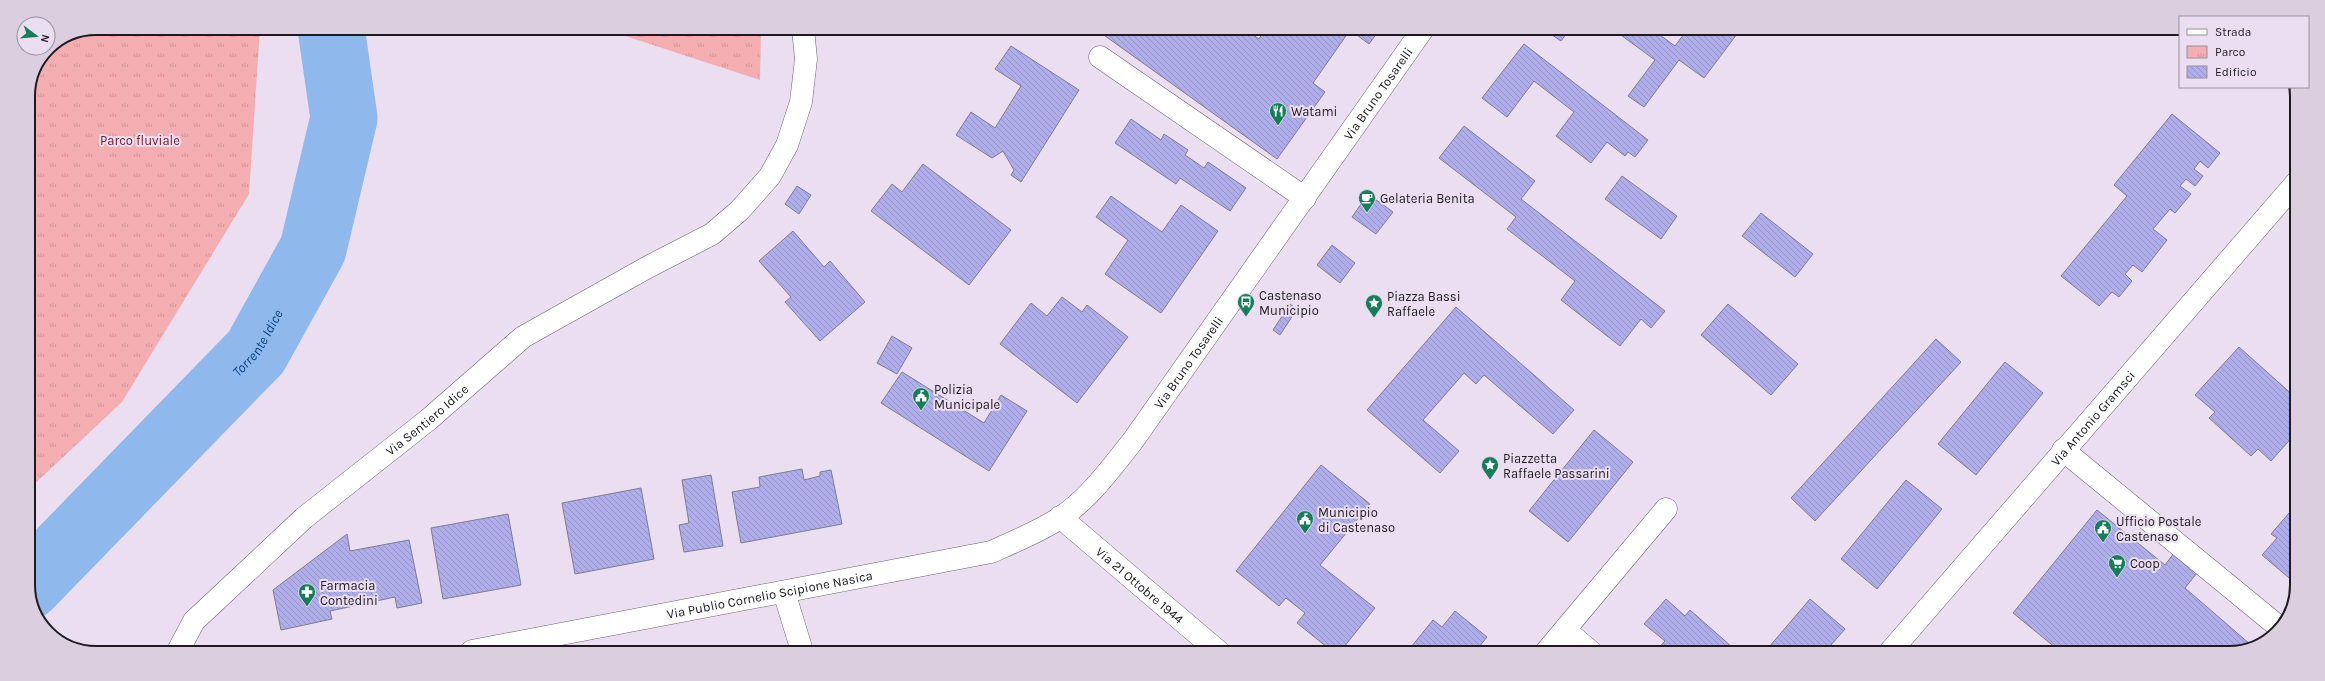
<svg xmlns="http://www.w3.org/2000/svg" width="2325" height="681" viewBox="0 0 2325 681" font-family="Karla,sans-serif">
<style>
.park{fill:url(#park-tufts)}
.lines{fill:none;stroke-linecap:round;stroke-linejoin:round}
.river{stroke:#8fb8ec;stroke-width:67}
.building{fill:url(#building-back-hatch);stroke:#7d7d8f}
.minor-casing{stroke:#6e6373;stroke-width:23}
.minor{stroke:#fff;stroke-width:22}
.labels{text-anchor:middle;stroke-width:4;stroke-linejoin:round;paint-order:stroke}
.street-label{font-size:13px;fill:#1e1a20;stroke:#eadef0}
.poi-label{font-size:13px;fill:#1e1a20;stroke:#eadef0;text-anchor:start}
.park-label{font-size:13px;fill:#75202d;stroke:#eadef0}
.water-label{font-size:14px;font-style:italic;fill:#094481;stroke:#eadef0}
.rim{fill:none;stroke:#1e1a20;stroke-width:2}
</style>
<defs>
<pattern id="park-tufts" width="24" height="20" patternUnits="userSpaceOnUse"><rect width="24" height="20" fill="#f4aeb1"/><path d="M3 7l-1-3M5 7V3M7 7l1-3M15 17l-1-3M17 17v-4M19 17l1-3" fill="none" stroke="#d19598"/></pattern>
<pattern id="building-back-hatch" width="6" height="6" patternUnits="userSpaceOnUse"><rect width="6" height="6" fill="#afaeeb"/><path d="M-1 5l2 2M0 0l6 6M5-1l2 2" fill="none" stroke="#9695c9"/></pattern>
</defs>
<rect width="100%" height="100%" fill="#eadef0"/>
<path class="park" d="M 96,28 L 260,28 L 249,194 L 122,402 L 28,490 L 28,96 C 37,50 51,37 96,28 Z
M 604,29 L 761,29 L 760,80 Z"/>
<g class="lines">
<path class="river" id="s1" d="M 28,586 L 256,352 L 313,249 L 344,118 L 331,28"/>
</g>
<path class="building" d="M 1104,29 L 1245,29 L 1259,39 L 1265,29 L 1380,29 L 1369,44 L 1350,30 L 1313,83 L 1325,92 L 1277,159 L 1101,33 Z
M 1545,30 L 1569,30 L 1561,41 Z
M 1614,30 L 1653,30 L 1675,46 L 1687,30 L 1740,30 L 1704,78 L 1679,60 L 1644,107 L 1628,96 L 1655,60 Z
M 1524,44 L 1648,140 L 1635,157 L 1628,152 L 1625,156 L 1607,142 L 1591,163 L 1556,136 L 1574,112 L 1534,81 L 1507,117 L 1482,98 Z
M 1011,46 L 1079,90 L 1021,182 L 1011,175 L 1014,170 L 1003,151 L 992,158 L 956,135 L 971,112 L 995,128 L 1021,86 L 995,69 Z
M 2172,114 L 2220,153 L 2208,168 L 2200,161 L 2194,169 L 2203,176 L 2195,186 L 2186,179 L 2180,186 L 2191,194 L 2175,213 L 2170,209 L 2153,229 L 2167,240 L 2142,272 L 2133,265 L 2125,274 L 2132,281 L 2119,297 L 2112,292 L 2099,306 L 2061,276 L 2127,196 L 2114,185 Z
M 1131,119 L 1161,140 L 1164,134 L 1188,150 L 1185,155 L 1204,168 L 1208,162 L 1246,188 L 1230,211 L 1180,178 L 1176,184 L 1115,143 Z
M 1464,126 L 1535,181 L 1521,199 L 1665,311 L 1651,328 L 1641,319 L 1620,346 L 1561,300 L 1575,281 L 1507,229 L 1516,217 L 1439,158 Z
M 923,164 L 1011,230 L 969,285 L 871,211 L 892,184 L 902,192 Z
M 1622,176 L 1677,216 L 1661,239 L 1605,199 Z
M 797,186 L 811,195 L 799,214 L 785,204 Z
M 1368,194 L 1393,212 L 1376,234 L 1352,217 Z
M 1111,196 L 1162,232 L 1181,205 L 1218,231 L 1161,313 L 1105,274 L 1128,240 L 1096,217 Z
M 1761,213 L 1813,254 L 1795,277 L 1742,236 Z
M 793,231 L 824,267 L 830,261 L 865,302 L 820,341 L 785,302 L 791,297 L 759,261 Z
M 1332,245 L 1355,263 L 1340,283 L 1317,265 Z
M 1062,297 L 1082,312 L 1087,305 L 1128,337 L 1077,403 L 1000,344 L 1031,303 L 1047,316 Z
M 1290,304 L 1297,309 L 1280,335 L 1273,330 Z
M 1728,304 L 1798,364 L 1771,395 L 1701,335 Z
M 1456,307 L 1574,410 L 1553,434 L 1484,375 L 1476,384 L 1464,373 L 1423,420 L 1459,451 L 1440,473 L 1367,410 Z
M 892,336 L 912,348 L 897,374 L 877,363 Z
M 1936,339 L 1961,362 L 1815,521 L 1791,498 Z
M 2239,347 L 2296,398 L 2295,434 L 2271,461 L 2258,449 L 2251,456 L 2209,418 L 2215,412 L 2195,395 Z
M 2005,362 L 2043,393 L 1976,475 L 1938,444 Z
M 902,372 L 984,423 L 1001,395 L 1027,411 L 989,471 L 881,403 Z
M 1594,430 L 1633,462 L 1568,542 L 1529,511 Z
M 1321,465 L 1370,504 L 1320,565 L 1375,608 L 1340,652 L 1333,652 L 1297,623 L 1305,613 L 1286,598 L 1279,606 L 1236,571 Z
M 802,469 L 804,480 L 820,476 L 820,472 L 831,470 L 842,524 L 741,543 L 732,492 L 760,487 L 759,477 Z
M 711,475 L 723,546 L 684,552 L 679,525 L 689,523 L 682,480 Z
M 1906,480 L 1942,509 L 1877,589 L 1841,559 Z
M 641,488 L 654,559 L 575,574 L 562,503 Z
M 2295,506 L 2295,583 L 2262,555 L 2277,538 L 2271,534 Z
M 2097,510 L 2165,565 L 2178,548 L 2201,568 L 2185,588 L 2251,645 L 2229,653 L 2062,653 L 2013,613 Z
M 508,514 L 521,585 L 443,599 L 431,528 Z
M 347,534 L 350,551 L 409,540 L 422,603 L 397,608 L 395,597 L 330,611 L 332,619 L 281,630 L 273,590 Z
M 1666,599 L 1685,616 L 1690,610 L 1732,647 L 1728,651 L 1730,652 L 1655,652 L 1665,641 L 1644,624 Z
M 1810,599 L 1845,629 L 1824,653 L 1776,653 L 1769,647 Z
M 1455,611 L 1487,637 L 1475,652 L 1407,652 L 1433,620 L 1442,627 Z"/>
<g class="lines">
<g class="minor-casing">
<g id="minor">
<path d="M 1100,57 L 1305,198"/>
<path d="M 2063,450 L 2279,627"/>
<path id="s2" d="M 1060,517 L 1219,652"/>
<path d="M 784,592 L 802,651"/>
<path d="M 1565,630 L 1591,652"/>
<path id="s3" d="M 178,651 L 194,621 L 304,518 L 428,420 L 523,337 L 648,267 L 712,234 L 740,210 L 770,176 L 787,145 L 801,102 L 806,59 L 803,29"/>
<path id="s4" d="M 472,651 L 991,552 C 1014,542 1038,532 1060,518 C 1089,499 1110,469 1132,442 L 1423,29"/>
<path d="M 1546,652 L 1666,509"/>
<path id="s5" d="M 1889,653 L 2296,183"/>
</g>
</g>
<use href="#minor" class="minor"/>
</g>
<defs>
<g id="restaurant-pin" transform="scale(0.9)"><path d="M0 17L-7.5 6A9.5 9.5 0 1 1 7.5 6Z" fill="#157e59" stroke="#eadef0"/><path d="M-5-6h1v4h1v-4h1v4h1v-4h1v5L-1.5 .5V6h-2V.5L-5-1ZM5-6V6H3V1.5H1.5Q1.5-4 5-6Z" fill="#fff"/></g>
<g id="cafe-pin" transform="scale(0.9)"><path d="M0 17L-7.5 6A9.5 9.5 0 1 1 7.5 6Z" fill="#157e59" stroke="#eadef0"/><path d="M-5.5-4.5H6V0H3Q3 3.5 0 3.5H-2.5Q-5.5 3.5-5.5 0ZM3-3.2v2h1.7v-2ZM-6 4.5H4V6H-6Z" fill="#fff"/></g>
<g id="bus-pin" transform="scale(0.9)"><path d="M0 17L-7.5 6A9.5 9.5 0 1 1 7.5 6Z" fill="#157e59" stroke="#eadef0"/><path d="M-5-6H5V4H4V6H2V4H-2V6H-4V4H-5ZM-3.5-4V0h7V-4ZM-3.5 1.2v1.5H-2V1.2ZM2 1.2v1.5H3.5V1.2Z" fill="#fff"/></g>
<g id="sight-pin" transform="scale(0.9)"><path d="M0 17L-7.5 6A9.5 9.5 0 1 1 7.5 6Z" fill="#157e59" stroke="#eadef0"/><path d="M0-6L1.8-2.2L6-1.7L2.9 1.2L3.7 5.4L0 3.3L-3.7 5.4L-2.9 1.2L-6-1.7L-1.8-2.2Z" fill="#fff"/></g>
<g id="civic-pin" transform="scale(0.9)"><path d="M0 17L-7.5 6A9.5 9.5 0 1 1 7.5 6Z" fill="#157e59" stroke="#eadef0"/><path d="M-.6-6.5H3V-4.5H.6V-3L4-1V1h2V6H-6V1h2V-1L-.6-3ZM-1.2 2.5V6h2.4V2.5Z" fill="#fff"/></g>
<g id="supermarket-pin" transform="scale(0.9)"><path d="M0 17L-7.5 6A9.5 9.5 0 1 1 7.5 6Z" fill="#157e59" stroke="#eadef0"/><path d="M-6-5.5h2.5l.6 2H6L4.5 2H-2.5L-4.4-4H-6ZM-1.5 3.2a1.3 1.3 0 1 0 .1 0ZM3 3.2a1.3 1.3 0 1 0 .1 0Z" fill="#fff"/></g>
<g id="pharmacy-pin" transform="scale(0.9)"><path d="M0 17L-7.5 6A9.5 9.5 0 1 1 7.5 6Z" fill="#157e59" stroke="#eadef0"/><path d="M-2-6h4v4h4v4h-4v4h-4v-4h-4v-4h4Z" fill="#fff"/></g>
</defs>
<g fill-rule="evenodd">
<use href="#restaurant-pin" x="1278" y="111"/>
<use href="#cafe-pin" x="1367" y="198"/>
<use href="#bus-pin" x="1246" y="302"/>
<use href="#sight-pin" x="1374" y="303"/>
<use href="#civic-pin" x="921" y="396"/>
<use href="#sight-pin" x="1490" y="465"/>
<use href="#civic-pin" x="1305" y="519"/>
<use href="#civic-pin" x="2103" y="528"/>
<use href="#supermarket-pin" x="2117" y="563"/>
<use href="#pharmacy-pin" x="307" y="592"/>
</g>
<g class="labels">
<g class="street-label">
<text dy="5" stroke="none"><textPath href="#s4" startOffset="1137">Via Bruno Tosarelli</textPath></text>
<text dy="5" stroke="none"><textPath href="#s4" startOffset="808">Via Bruno Tosarelli</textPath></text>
<text dy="5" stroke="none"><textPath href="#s5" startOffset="311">Via Antonio Gramsci</textPath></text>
<text dy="5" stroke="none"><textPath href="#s3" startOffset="342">Via Sentiero Idice</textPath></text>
<text dy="5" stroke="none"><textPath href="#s2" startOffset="105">Via 21 Ottobre 1944</textPath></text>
<text dy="5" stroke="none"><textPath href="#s4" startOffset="303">Via Publio Cornelio Scipione Nasica</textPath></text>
</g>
<g class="poi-label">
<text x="1291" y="116">Watami</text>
<text x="1380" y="203">Gelateria Benita</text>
<text x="1259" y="300">Castenaso<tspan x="1259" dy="15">Municipio</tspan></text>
<text x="1387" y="301">Piazza Bassi<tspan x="1387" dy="15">Raffaele</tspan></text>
<text x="934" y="394">Polizia<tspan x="934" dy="15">Municipale</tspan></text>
<text x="1503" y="463">Piazzetta<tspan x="1503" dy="15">Raffaele Passarini</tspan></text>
<text x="1318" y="517">Municipio<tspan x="1318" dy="15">di Castenaso</tspan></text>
<text x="2116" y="526">Ufficio Postale<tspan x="2116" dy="15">Castenaso</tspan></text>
<text x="2130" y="568">Coop</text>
<text x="320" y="590">Farmacia<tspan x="320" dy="15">Contedini</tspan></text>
</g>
<g class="park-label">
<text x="140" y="145">Parco fluviale</text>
</g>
<g class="water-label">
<text dy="5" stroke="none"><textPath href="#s1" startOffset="335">Torrente Idice</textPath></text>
</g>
</g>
<path d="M0 0H2325V681H0ZM96 35H2229A61 61 0 0 1 2290 96V585A61 61 0 0 1 2229 646H96A61 61 0 0 1 35 585V96A61 61 0 0 1 96 35Z" fill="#dacedf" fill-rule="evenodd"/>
<path class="rim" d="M96 35H2229A61 61 0 0 1 2290 96V585A61 61 0 0 1 2229 646H96A61 61 0 0 1 35 585V96A61 61 0 0 1 96 35Z"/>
<rect x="2179" y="16" width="130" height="72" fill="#eadef0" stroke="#98909d"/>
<rect x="2187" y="29" width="20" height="6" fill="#ffffff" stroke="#98909d"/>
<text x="2215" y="36" font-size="12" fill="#1e1a20">Strada</text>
<rect x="2187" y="46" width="20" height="12" fill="url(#park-tufts)" stroke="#98909d"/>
<text x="2215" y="56" font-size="12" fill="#1e1a20">Parco</text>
<rect x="2187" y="66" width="20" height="12" fill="url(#building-back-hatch)" stroke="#98909d"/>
<text x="2215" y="76" font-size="12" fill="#1e1a20">Edificio</text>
<g transform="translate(36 36) rotate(106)"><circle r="19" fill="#eadef0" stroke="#98909d"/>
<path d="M0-3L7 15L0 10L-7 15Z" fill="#157e59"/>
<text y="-6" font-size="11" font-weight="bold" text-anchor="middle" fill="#1e1a20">N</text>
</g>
</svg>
